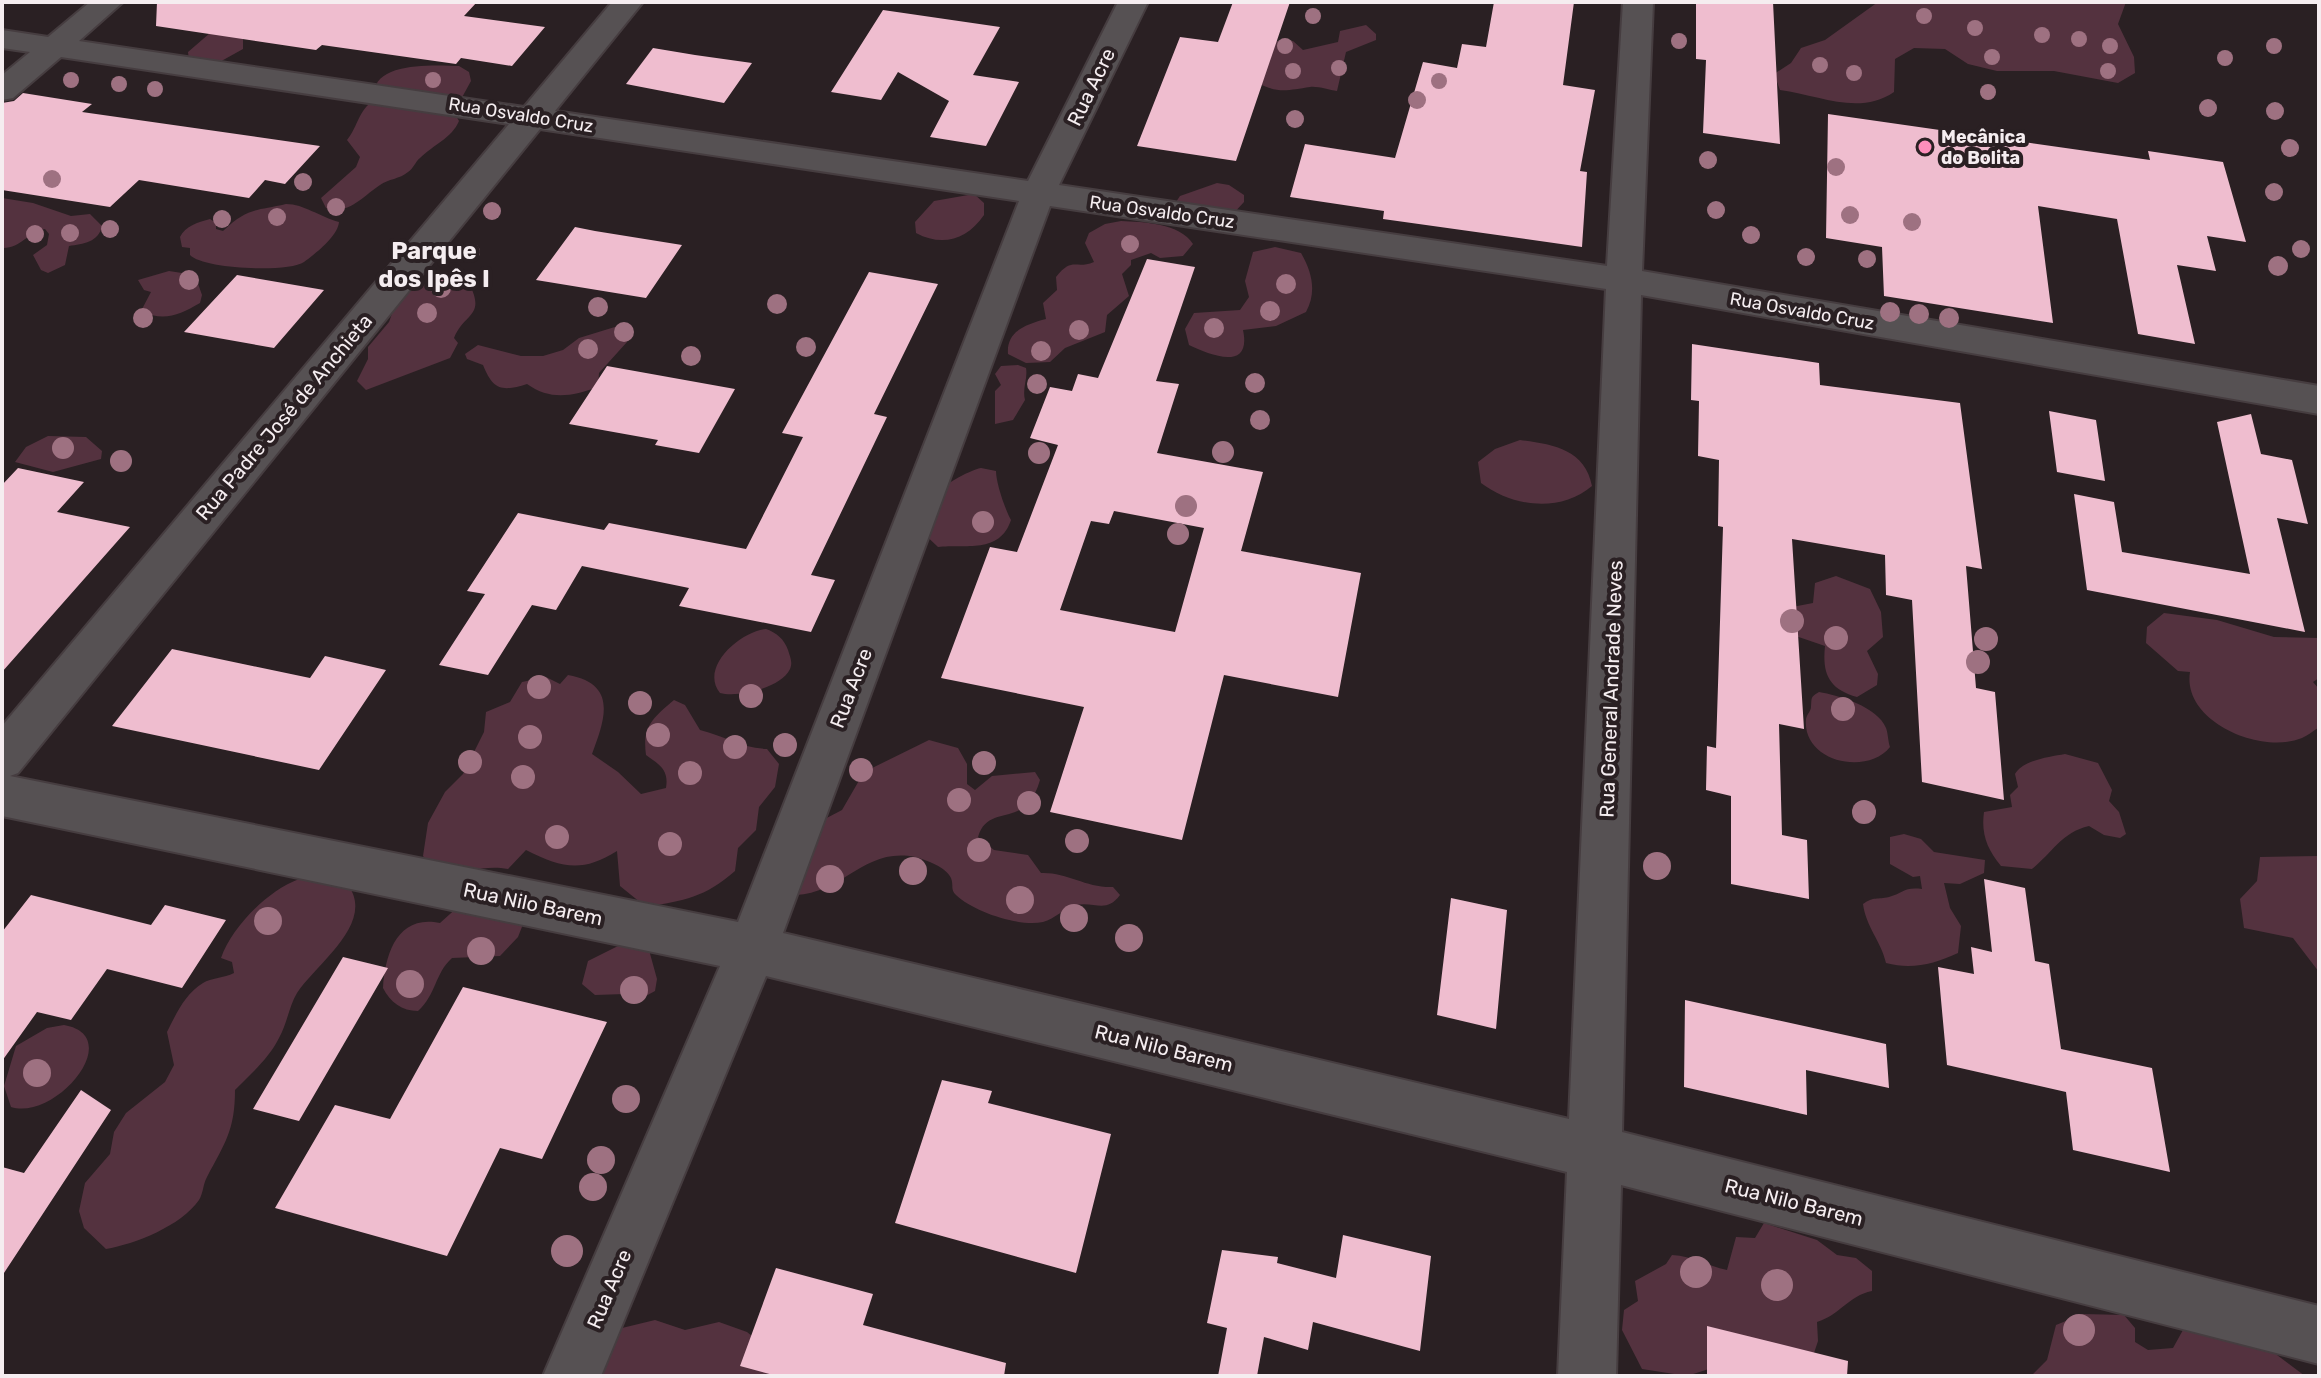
<svg xmlns="http://www.w3.org/2000/svg" width="2321" height="1378" viewBox="0 0 2321 1378" font-family="Rubik,sans-serif">
<style>
.green{fill:#54323f}
.building{fill:#efbdcf;fill-rule:evenodd}
.lines{fill:none;stroke-linecap:round;stroke-linejoin:round}
.minor-casing{stroke:#463d40;stroke-width:4}
.minor{fill:#565153;fill-rule:evenodd}
.tree{fill:#9e7181}
.poi-dot{fill:#fe8ebb;stroke:#2a2023;stroke-width:3}
.labels{text-anchor:middle;stroke-width:8;stroke-linejoin:round;paint-order:stroke}
.far-street-label{font-size:18px;fill:#f5edf0;stroke:#2a2023}
.far-poi-label{font-size:18px;font-weight:bold;fill:#f5edf0;stroke:#2a2023;text-anchor:start}
.street-label{font-size:20px;fill:#f5edf0;stroke:#2a2023}
.far-district-label{font-size:24px;font-weight:bold;fill:#f5edf0;stroke:#2a2023}
</style>
<rect width="100%" height="100%" fill="#2a2023"/>
<path class="green" d="M 1878,2 L 2126,2 L 2118,24 L 2134,57 L 2135,73 L 2118,83 L 2054,71 L 1997,71 L 1968,64 L 1945,49 L 1914,48 L 1895,59 L 1894,92 C 1859,116 1819,95 1780,90 L 1774,74 L 1791,63 L 1801,48 L 1825,40 Z
M 1366,25 L 1376,34 L 1376,40 L 1346,52 L 1337,91 C 1329,90 1318,86 1310,87 C 1289,90 1278,94 1258,83 L 1263,41 L 1293,41 L 1303,50 L 1338,42 L 1340,31 Z
M 210,33 L 243,37 L 243,49 L 216,64 L 189,60 L 188,52 Z
M 459,66 L 469,72 L 471,81 L 454,112 L 459,121 C 452,138 433,145 420,158 C 415,162 414,168 408,172 C 400,179 388,179 380,185 C 362,197 349,215 326,208 L 321,198 L 356,167 L 360,157 L 347,140 C 359,125 357,112 375,99 C 367,61 435,65 459,66 Z
M 1217,183 L 1229,185 L 1244,195 L 1244,202 L 1232,215 L 1176,202 L 1180,196 Z
M 974,194 L 984,203 L 984,215 C 967,240 942,247 916,233 L 915,222 L 934,201 Z
M 2,198 L 33,203 L 71,216 L 90,214 L 102,226 C 99,242 83,244 69,246 L 65,265 L 48,273 L 41,270 L 33,255 L 47,245 L 49,234 L 45,229 C 28,232 20,249 2,248 Z
M 286,204 C 304,204 320,217 339,222 C 338,236 315,254 304,262 C 288,273 203,269 190,255 L 190,248 L 182,247 L 180,237 C 185,226 199,222 210,219 L 216,223 L 216,229 L 223,231 C 248,207 257,211 286,204 Z
M 1121,221 C 1143,222 1180,223 1193,244 L 1183,256 L 1160,258 L 1151,253 L 1131,260 L 1131,265 L 1122,274 L 1129,296 L 1107,315 L 1105,332 L 1065,348 L 1050,362 L 1026,363 L 1008,354 C 1006,331 1027,324 1046,319 L 1043,303 L 1057,290 L 1056,277 C 1073,256 1075,270 1094,262 L 1085,243 L 1089,233 L 1105,224 Z
M 1275,247 L 1301,253 C 1312,272 1317,292 1306,312 L 1276,326 L 1243,330 C 1252,372 1210,355 1189,345 L 1185,329 L 1194,313 L 1240,310 L 1249,297 L 1245,281 L 1253,252 Z
M 169,271 L 195,275 L 202,295 L 200,303 C 179,315 164,322 141,311 L 151,292 L 144,290 L 138,280 Z
M 462,280 L 469,283 C 486,317 465,312 454,338 L 458,343 L 450,358 L 366,390 L 357,381 L 368,359 L 368,347 L 389,322 L 398,297 L 424,284 Z
M 618,326 L 625,329 L 627,342 L 599,373 L 598,387 C 572,396 551,401 527,384 C 502,392 493,390 483,365 L 467,359 L 465,354 L 478,345 L 521,356 L 543,356 L 563,350 L 579,338 Z
M 1018,365 L 1026,368 C 1028,379 1022,388 1025,400 L 1013,420 L 995,424 L 995,391 L 1001,385 L 995,374 L 1001,366 Z
M 48,436 L 86,437 L 102,451 L 101,459 L 53,472 L 15,462 L 26,447 Z
M 1520,440 C 1552,444 1585,449 1592,486 C 1560,513 1513,507 1481,483 L 1478,462 L 1495,449 Z
M 981,468 L 996,471 C 996,483 1005,509 1011,520 C 1000,554 965,544 938,547 L 919,529 C 923,520 926,506 931,498 C 938,488 969,470 981,468 Z
M 1836,576 L 1870,589 L 1881,612 L 1883,637 L 1867,651 L 1878,674 L 1877,685 L 1857,697 C 1829,689 1822,674 1825,646 L 1787,633 L 1787,608 L 1813,603 L 1815,583 Z
M 2164,613 L 2217,620 L 2274,637 L 2319,638 L 2319,678 L 2313,682 L 2319,689 L 2318,728 C 2313,731 2307,736 2302,738 C 2260,755 2182,721 2190,672 L 2178,671 L 2146,643 L 2147,627 Z
M 766,629 C 777,633 784,639 788,650 C 790,657 793,662 790,669 C 781,688 738,698 720,693 C 699,667 741,631 766,629 Z
M 568,675 C 618,684 605,719 592,754 L 618,772 L 641,794 L 666,788 C 669,770 660,765 646,755 C 642,726 653,718 674,700 L 685,705 L 700,730 C 725,736 741,748 767,749 L 779,764 L 775,787 L 759,807 L 756,830 L 738,848 L 735,871 C 704,898 685,900 646,907 L 620,886 L 617,851 C 582,873 562,868 526,850 L 508,869 C 481,864 462,876 435,872 L 423,856 L 428,823 L 445,792 L 463,774 L 484,732 L 486,712 L 510,702 L 522,682 L 546,677 L 560,684 Z
M 1819,692 C 1838,695 1878,707 1886,728 C 1888,733 1888,741 1890,747 C 1867,776 1802,762 1806,719 C 1807,714 1811,711 1811,707 C 1812,698 1810,697 1819,692 Z
M 929,740 L 958,748 L 967,764 L 967,784 L 975,790 L 992,776 L 1035,772 L 1040,780 C 1025,832 989,801 978,837 L 994,850 L 1028,855 L 1041,873 C 1067,872 1086,888 1113,887 L 1120,895 C 1106,914 1095,901 1076,905 C 1064,908 1055,919 1043,922 C 1019,927 974,912 956,895 C 950,889 954,886 951,878 C 946,867 926,860 915,857 C 864,847 844,893 796,895 L 798,833 L 842,810 L 864,772 Z
M 2065,754 L 2098,763 L 2112,790 L 2109,801 L 2119,812 L 2126,834 L 2120,838 L 2104,835 L 2089,826 C 2062,832 2052,853 2032,869 L 2001,866 C 1987,849 1981,834 1984,812 L 2012,807 L 2010,795 L 2018,787 L 2015,774 C 2023,760 2049,757 2065,754 Z
M 1904,834 L 1921,839 L 1934,852 L 1985,860 L 1984,873 L 1960,884 L 1944,883 L 1950,908 L 1961,926 L 1958,953 C 1934,964 1912,970 1886,963 C 1881,941 1866,927 1863,904 C 1874,896 1877,900 1889,897 C 1904,893 1903,887 1922,889 L 1920,876 L 1913,877 L 1890,864 L 1890,837 Z
M 2319,856 L 2319,972 L 2293,938 L 2244,928 L 2240,899 L 2257,881 L 2260,857 Z
M 299,879 L 348,885 C 376,923 316,964 297,993 C 289,1006 287,1024 279,1038 C 269,1058 251,1074 235,1090 C 235,1130 225,1143 207,1177 C 203,1184 203,1194 199,1200 C 181,1226 135,1244 106,1249 L 84,1228 L 79,1211 L 85,1183 L 110,1154 L 114,1132 L 126,1113 L 165,1082 L 174,1065 L 167,1032 C 176,1014 185,994 203,983 C 211,978 224,978 234,973 L 232,962 L 221,958 C 232,927 267,891 299,879 Z
M 460,905 L 527,914 L 518,937 L 500,956 L 452,958 C 435,973 436,995 418,1011 C 402,1011 390,1002 383,988 C 385,953 398,914 440,923 Z
M 618,946 L 649,950 L 657,979 L 655,991 L 633,1003 L 625,994 L 595,995 L 582,984 L 588,961 Z
M 64,1025 C 127,1036 56,1121 11,1107 L 4,1086 L 16,1046 L 47,1028 Z
M 1764,1223 L 1817,1240 L 1837,1255 L 1856,1258 L 1872,1271 L 1872,1291 C 1848,1296 1840,1315 1817,1322 L 1818,1341 L 1812,1359 L 1712,1368 L 1687,1376 L 1642,1369 L 1622,1330 L 1624,1310 L 1638,1301 L 1635,1281 L 1666,1264 L 1672,1255 C 1693,1256 1707,1266 1727,1270 L 1736,1237 L 1755,1238 Z
M 2083,1314 L 2124,1315 L 2135,1328 L 2135,1342 L 2148,1350 L 2173,1348 L 2183,1330 L 2200,1318 L 2241,1328 L 2305,1376 L 2031,1376 L 2047,1360 L 2056,1325 Z
M 655,1320 L 685,1330 L 719,1322 L 747,1332 L 770,1351 L 860,1376 L 589,1376 L 604,1363 L 622,1328 Z"/>
<path class="building" d="M 157,2 L 477,2 L 464,16 L 545,27 L 512,66 L 461,58 L 456,64 L 322,45 L 316,50 L 156,26 Z
M 1233,2 L 1290,2 L 1236,161 L 1137,146 L 1180,37 L 1218,42 Z
M 1494,2 L 1574,2 L 1563,85 L 1595,90 L 1580,171 L 1587,172 L 1582,247 L 1383,219 L 1384,211 L 1290,197 L 1305,144 L 1395,158 L 1423,62 L 1457,68 L 1462,44 L 1486,47 Z
M 1696,2 L 1773,2 L 1780,144 L 1703,133 L 1706,60 L 1696,59 Z
M 883,10 L 1000,27 L 973,75 L 1019,82 L 986,146 L 930,137 L 949,101 L 898,72 L 881,100 L 831,92 Z
M 653,48 L 695,55 L 752,63 L 724,103 L 626,84 Z
M 23,93 L 92,104 L 82,112 L 320,146 L 285,184 L 265,180 L 249,198 L 139,180 L 110,207 L 2,190 L 2,103 L 14,101 Z
M 1828,114 L 2150,160 L 2148,151 L 2223,162 L 2246,242 L 2207,236 L 2216,271 L 2177,265 L 2195,344 L 2138,334 L 2117,219 L 2038,206 L 2053,323 L 1884,296 L 1882,247 L 1826,238 Z
M 575,227 L 595,231 L 682,245 L 646,298 L 536,280 Z
M 1147,259 L 1195,267 L 1156,381 L 1179,384 L 1157,453 L 1263,472 L 1241,551 L 1361,573 L 1338,697 L 1224,675 L 1182,840 L 1050,812 L 1084,707 L 941,678 L 990,547 L 1017,552 L 1058,445 L 1030,438 L 1050,387 L 1072,391 L 1078,374 L 1098,378 ZM 1114,511 L 1204,528 L 1175,632 L 1060,610 L 1091,521 L 1109,524 Z
M 869,272 L 938,284 L 874,414 L 887,417 L 811,575 L 835,580 L 811,632 L 679,606 L 689,588 L 582,566 L 556,610 L 532,605 L 488,675 L 439,665 L 485,594 L 467,591 L 518,513 L 604,530 L 609,523 L 746,549 L 803,437 L 782,433 Z
M 237,275 L 324,290 L 274,348 L 184,332 Z
M 1692,344 L 1819,363 L 1820,385 L 1960,403 L 1982,569 L 1966,566 L 1976,688 L 1995,692 L 2004,800 L 1922,782 L 1912,600 L 1886,595 L 1885,555 L 1792,539 L 1804,729 L 1779,724 L 1782,835 L 1807,840 L 1809,899 L 1731,884 L 1731,796 L 1706,790 L 1707,746 L 1716,748 L 1723,527 L 1718,526 L 1719,460 L 1698,456 L 1699,401 L 1691,400 Z
M 607,366 L 735,389 L 699,453 L 655,445 L 658,440 L 569,424 Z
M 2049,411 L 2096,420 L 2105,481 L 2057,472 Z
M 2251,414 L 2261,454 L 2292,460 L 2308,524 L 2277,518 L 2305,632 L 2087,590 L 2074,494 L 2114,502 L 2122,552 L 2250,574 L 2217,422 Z
M 18,468 L 84,482 L 57,512 L 130,527 L 2,672 L 2,485 Z
M 172,649 L 310,678 L 325,656 L 386,670 L 319,770 L 112,726 Z
M 1984,879 L 2025,888 L 2035,961 L 2049,964 L 2061,1049 L 2152,1068 L 2170,1172 L 2073,1150 L 2066,1092 L 1947,1065 L 1938,967 L 1974,974 L 1971,947 L 1992,952 Z
M 31,895 L 151,925 L 165,905 L 226,920 L 182,988 L 107,969 L 71,1020 L 37,1012 L 2,1061 L 2,932 Z
M 1451,898 L 1507,910 L 1496,1029 L 1437,1015 Z
M 343,957 L 388,968 L 299,1121 L 253,1109 Z
M 463,987 L 607,1022 L 542,1159 L 500,1148 L 447,1256 L 275,1208 L 335,1105 L 390,1119 Z
M 1685,1000 L 1886,1044 L 1889,1088 L 1806,1070 L 1807,1115 L 1684,1087 Z
M 942,1080 L 992,1091 L 988,1103 L 1111,1134 L 1076,1273 L 895,1223 Z
M 81,1090 L 111,1110 L 2,1276 L 2,1167 L 24,1173 Z
M 1343,1235 L 1431,1256 L 1420,1351 L 1313,1322 L 1308,1350 L 1264,1337 L 1257,1376 L 1218,1376 L 1227,1328 L 1207,1323 L 1222,1250 L 1278,1257 L 1277,1263 L 1336,1278 Z
M 776,1268 L 873,1294 L 863,1325 L 1006,1363 L 1004,1376 L 777,1376 L 740,1366 Z
M 1707,1326 L 1848,1361 L 1847,1376 L 1707,1376 Z"/>
<g class="lines">
<g class="minor-casing">
<path id="minor" d="M 90,2 L 123,2 L 79,41 L 524,107 L 612,2 L 643,2 L 555,111 L 1028,181 L 1118,2 L 1148,2 L 1059,185 L 1607,266 L 1623,2 L 1653,2 L 1642,271 L 2319,386 L 2319,414 L 1641,295 L 1622,1132 L 2319,1306 L 2319,1364 L 1621,1185 L 1616,1376 L 1558,1376 L 1567,1172 L 766,976 L 601,1376 L 543,1376 L 720,966 L 2,816 L 2,726 L 509,124 L 61,57 L 13,98 L 2,100 L 2,75 L 30,52 L 2,48 L 2,30 L 48,37 ZM 540,129 L 1019,201 L 738,922 L 10,776 L 18,773 ZM 1050,206 L 1606,289 L 1569,1119 L 783,933 Z"/>
</g>
<use href="#minor" class="minor"/>
</g>
<g class="tree">
<circle cx="1313" cy="16" r="8"/>
<circle cx="1924" cy="16" r="8"/>
<circle cx="1975" cy="28" r="8"/>
<circle cx="2042" cy="35" r="8"/>
<circle cx="2079" cy="39" r="8"/>
<circle cx="1679" cy="41" r="8"/>
<circle cx="1285" cy="46" r="8"/>
<circle cx="2110" cy="46" r="8"/>
<circle cx="2274" cy="46" r="8"/>
<circle cx="1992" cy="57" r="8"/>
<circle cx="2225" cy="58" r="8"/>
<circle cx="1820" cy="65" r="8"/>
<circle cx="1339" cy="68" r="8"/>
<circle cx="1293" cy="71" r="8"/>
<circle cx="2108" cy="71" r="8"/>
<circle cx="1854" cy="73" r="8"/>
<circle cx="71" cy="80" r="8"/>
<circle cx="433" cy="80" r="8"/>
<circle cx="1439" cy="81" r="8"/>
<circle cx="119" cy="84" r="8"/>
<circle cx="155" cy="89" r="8"/>
<circle cx="1988" cy="92" r="8"/>
<circle cx="1417" cy="100" r="9"/>
<circle cx="2208" cy="108" r="9"/>
<circle cx="2275" cy="111" r="9"/>
<circle cx="1295" cy="119" r="9"/>
<circle cx="2290" cy="148" r="9"/>
<circle cx="1708" cy="160" r="9"/>
<circle cx="1836" cy="167" r="9"/>
<circle cx="52" cy="179" r="9"/>
<circle cx="303" cy="182" r="9"/>
<circle cx="2274" cy="192" r="9"/>
<circle cx="336" cy="207" r="9"/>
<circle cx="1716" cy="210" r="9"/>
<circle cx="492" cy="211" r="9"/>
<circle cx="1850" cy="215" r="9"/>
<circle cx="277" cy="217" r="9"/>
<circle cx="222" cy="219" r="9"/>
<circle cx="1912" cy="222" r="9"/>
<circle cx="110" cy="229" r="9"/>
<circle cx="70" cy="233" r="9"/>
<circle cx="35" cy="234" r="9"/>
<circle cx="1751" cy="235" r="9"/>
<circle cx="1130" cy="244" r="9"/>
<circle cx="2301" cy="249" r="9"/>
<circle cx="471" cy="252" r="9"/>
<circle cx="1806" cy="257" r="9"/>
<circle cx="1867" cy="259" r="9"/>
<circle cx="2278" cy="266" r="10"/>
<circle cx="189" cy="280" r="10"/>
<circle cx="1286" cy="284" r="10"/>
<circle cx="441" cy="288" r="10"/>
<circle cx="777" cy="304" r="10"/>
<circle cx="598" cy="307" r="10"/>
<circle cx="1270" cy="311" r="10"/>
<circle cx="1890" cy="312" r="10"/>
<circle cx="427" cy="313" r="10"/>
<circle cx="1919" cy="314" r="10"/>
<circle cx="143" cy="318" r="10"/>
<circle cx="1949" cy="318" r="10"/>
<circle cx="1214" cy="328" r="10"/>
<circle cx="1079" cy="330" r="10"/>
<circle cx="624" cy="332" r="10"/>
<circle cx="806" cy="347" r="10"/>
<circle cx="588" cy="349" r="10"/>
<circle cx="1041" cy="351" r="10"/>
<circle cx="691" cy="356" r="10"/>
<circle cx="1255" cy="383" r="10"/>
<circle cx="1037" cy="384" r="10"/>
<circle cx="1260" cy="420" r="10"/>
<circle cx="63" cy="448" r="11"/>
<circle cx="1223" cy="452" r="11"/>
<circle cx="1039" cy="453" r="11"/>
<circle cx="121" cy="461" r="11"/>
<circle cx="1186" cy="506" r="11"/>
<circle cx="983" cy="522" r="11"/>
<circle cx="1178" cy="534" r="11"/>
<circle cx="1792" cy="621" r="12"/>
<circle cx="1836" cy="638" r="12"/>
<circle cx="1986" cy="639" r="12"/>
<circle cx="1978" cy="662" r="12"/>
<circle cx="539" cy="687" r="12"/>
<circle cx="751" cy="696" r="12"/>
<circle cx="640" cy="703" r="12"/>
<circle cx="1843" cy="709" r="12"/>
<circle cx="658" cy="735" r="12"/>
<circle cx="530" cy="737" r="12"/>
<circle cx="785" cy="745" r="12"/>
<circle cx="735" cy="747" r="12"/>
<circle cx="470" cy="762" r="12"/>
<circle cx="984" cy="763" r="12"/>
<circle cx="861" cy="770" r="12"/>
<circle cx="690" cy="773" r="12"/>
<circle cx="523" cy="777" r="12"/>
<circle cx="959" cy="800" r="12"/>
<circle cx="1029" cy="803" r="12"/>
<circle cx="1864" cy="812" r="12"/>
<circle cx="557" cy="837" r="12"/>
<circle cx="1077" cy="841" r="12"/>
<circle cx="670" cy="844" r="12"/>
<circle cx="979" cy="850" r="12"/>
<circle cx="1657" cy="866" r="14"/>
<circle cx="913" cy="871" r="14"/>
<circle cx="830" cy="879" r="14"/>
<circle cx="1020" cy="900" r="14"/>
<circle cx="1074" cy="918" r="14"/>
<circle cx="268" cy="921" r="14"/>
<circle cx="1129" cy="938" r="14"/>
<circle cx="481" cy="951" r="14"/>
<circle cx="410" cy="984" r="14"/>
<circle cx="634" cy="990" r="14"/>
<circle cx="37" cy="1073" r="14"/>
<circle cx="626" cy="1099" r="14"/>
<circle cx="601" cy="1160" r="14"/>
<circle cx="593" cy="1187" r="14"/>
<circle cx="567" cy="1251" r="16"/>
<circle cx="1696" cy="1272" r="16"/>
<circle cx="1777" cy="1285" r="16"/>
<circle cx="2079" cy="1330" r="16"/>
</g>
<circle class="poi-dot" cx="1925" cy="147" r="8"/>
<g class="labels">
<g class="far-street-label">
<text transform="translate(521 115) rotate(9)" y="6">Rua Osvaldo Cruz</text>
<text transform="translate(1162 212) rotate(8)" y="6">Rua Osvaldo Cruz</text>
<text transform="translate(1802 311) rotate(10)" y="6">Rua Osvaldo Cruz</text>
</g>
<g class="far-poi-label">
<text x="1941" y="143">Mecânica<tspan x="1941" dy="21">do Bolita</tspan></text>
</g>
<g class="street-label">
<text transform="translate(1091 87) rotate(-64)" y="7">Rua Acre</text>
<text transform="translate(284 417) rotate(-50)" y="7">Rua Padre José de Anchieta</text>
<text transform="translate(851 688) rotate(-69)" y="7">Rua Acre</text>
<text transform="translate(1611 689) rotate(-88)" y="7">Rua General Andrade Neves</text>
<text transform="translate(533 904) rotate(12)" y="7">Rua Nilo Barem</text>
<text transform="translate(1164 1048) rotate(14)" y="7">Rua Nilo Barem</text>
<text transform="translate(1794 1202) rotate(14)" y="7">Rua Nilo Barem</text>
<text transform="translate(609 1289) rotate(-67)" y="7">Rua Acre</text>
</g>
<g class="far-district-label">
<text x="434" y="259">Parque<tspan x="434" dy="28">dos Ipês I</tspan></text>
</g>
</g>
<rect width="2321" height="1378" fill="none" stroke="#f5edf0" stroke-width="8"/>
</svg>
